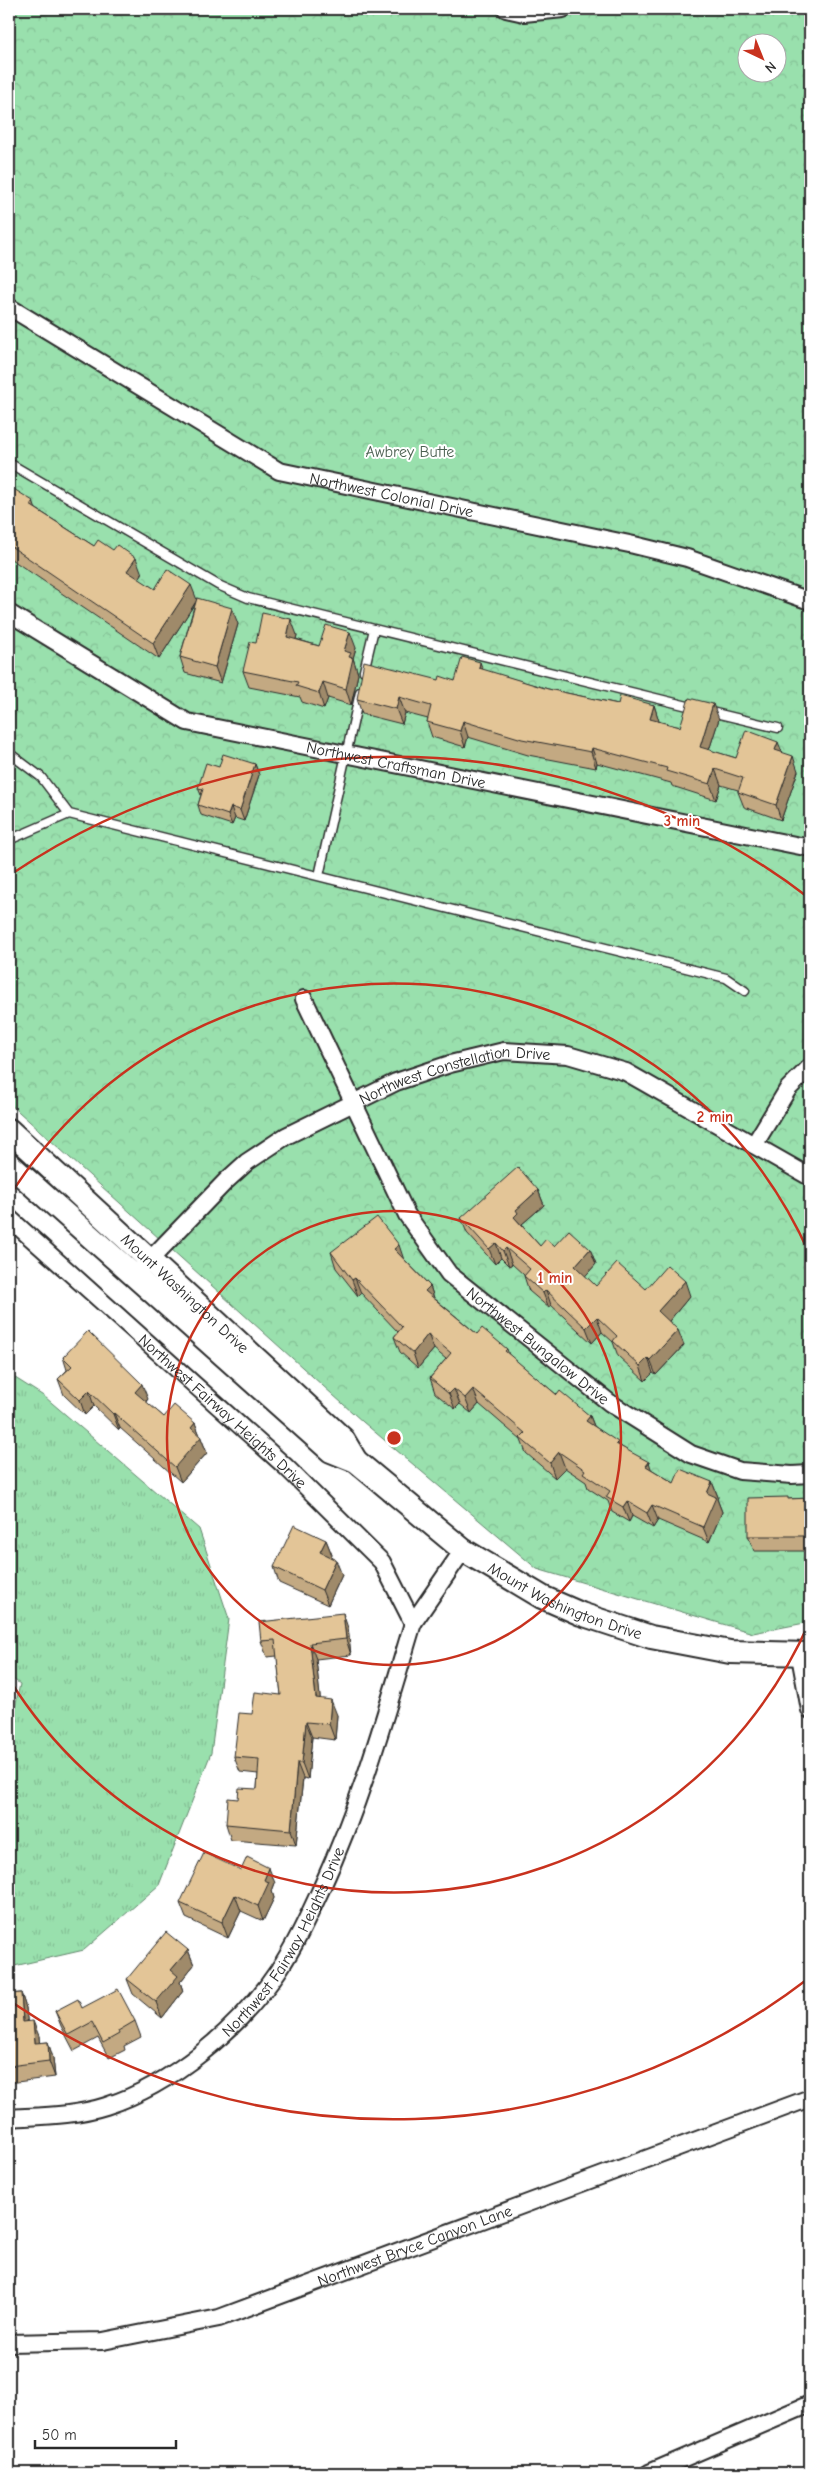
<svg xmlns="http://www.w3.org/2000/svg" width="819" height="2482" viewBox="0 0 819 2482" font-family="'Comic Neue',sans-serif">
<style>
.grass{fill:url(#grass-tufts);stroke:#62866c}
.forest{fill:url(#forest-crowns);stroke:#62866c;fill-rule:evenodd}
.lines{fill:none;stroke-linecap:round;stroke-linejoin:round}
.service-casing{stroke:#2b2b2b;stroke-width:11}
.minor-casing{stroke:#2b2b2b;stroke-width:20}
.secondary-casing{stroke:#2b2b2b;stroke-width:26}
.service{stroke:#fff;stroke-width:8}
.minor{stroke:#fff;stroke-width:16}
.secondary{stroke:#fff;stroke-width:22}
.wall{fill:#c3a982;stroke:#2b2b2b}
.shaded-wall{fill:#9f8a6a;stroke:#2b2b2b}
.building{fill:#e3c597;stroke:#2b2b2b}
.ring{fill:none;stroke:#c8321e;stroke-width:2.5}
.labels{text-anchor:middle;stroke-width:4;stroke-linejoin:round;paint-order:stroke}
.park-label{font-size:16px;fill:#4c6152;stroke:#fff}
.street-label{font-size:16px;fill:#2b2b2b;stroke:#fff}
.centre{fill:#c8321e;stroke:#fff;stroke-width:2.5}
.ring-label{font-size:15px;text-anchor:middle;font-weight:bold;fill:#c8321e;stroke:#fff;stroke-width:4;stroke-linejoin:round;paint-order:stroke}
</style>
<defs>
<pattern id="grass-tufts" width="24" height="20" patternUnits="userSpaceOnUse" patternTransform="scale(1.25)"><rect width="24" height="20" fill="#99e0ad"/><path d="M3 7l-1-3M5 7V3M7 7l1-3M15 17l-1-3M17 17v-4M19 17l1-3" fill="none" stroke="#84c095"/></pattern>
<pattern id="forest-crowns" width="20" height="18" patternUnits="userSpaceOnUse" patternTransform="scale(1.25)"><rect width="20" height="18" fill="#99e0ad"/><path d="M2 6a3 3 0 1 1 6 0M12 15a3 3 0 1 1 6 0" fill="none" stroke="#84c095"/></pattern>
</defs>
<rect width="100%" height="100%" fill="#fff"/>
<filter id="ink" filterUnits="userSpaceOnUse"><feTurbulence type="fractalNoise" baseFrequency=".02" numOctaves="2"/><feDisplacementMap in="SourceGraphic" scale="10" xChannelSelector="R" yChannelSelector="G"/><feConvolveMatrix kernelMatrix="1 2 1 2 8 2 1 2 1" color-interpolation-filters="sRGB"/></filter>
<g filter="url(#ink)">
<path class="grass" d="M 9,1374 L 45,1397 L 199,1529 L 229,1619 L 211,1753 L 159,1885 L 84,1950 L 10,1967 L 9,1736 L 20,1684 L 9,1676 Z"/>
<path class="forest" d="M 9,9 L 810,9 L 810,1622 L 753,1633 L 537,1569 L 363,1422 L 9,1103 L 9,869 L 11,830 L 9,829 ZM 746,42 L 776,42 L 776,72 L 746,72 Z"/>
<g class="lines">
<g class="service-casing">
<path id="service" d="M 9,463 L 218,585 L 248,598 L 696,708
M 364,671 L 374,629
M 707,711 L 778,728
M 9,753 L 41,777 L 69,814 L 726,978 L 745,991
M 9,840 L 69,814
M 319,876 L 360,692"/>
</g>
<g class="minor-casing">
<g id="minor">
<path d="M 506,9 L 524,13 L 563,9"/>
<path id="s1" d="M 9,307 L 279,471 L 634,545 L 687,558 L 810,601"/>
<path id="s2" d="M 9,613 L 187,722 L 810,848"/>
<path id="s3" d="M 304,999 L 407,1215 L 449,1274 L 610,1403 L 691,1454 L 740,1471 L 792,1475 L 810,1474"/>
<path d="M 754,1145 L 788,1089 L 810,1067"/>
<path id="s4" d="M 9,1218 L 286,1467 L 382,1562 L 413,1623 L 463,1550"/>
<path id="s5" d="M 142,1268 L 226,1181 L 247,1162 L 286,1136 L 396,1082 L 450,1064 L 504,1051 L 568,1055 L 626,1072 L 810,1177"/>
<path d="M 800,1656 L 810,1710"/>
<path id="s6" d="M 9,2118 C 41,2116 75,2116 106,2106 C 172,2085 240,2028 278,1971 C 296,1944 309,1915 322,1887 C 361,1802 386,1713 413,1623"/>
<path id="s7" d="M 9,2343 L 103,2341 L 219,2318 L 810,2098"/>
<path d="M 649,2473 L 810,2404"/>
</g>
</g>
<g class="secondary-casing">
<g id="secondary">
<path id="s8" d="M 9,1130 L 343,1439 L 356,1461"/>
<path id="s9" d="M 9,1164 L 331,1451 L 356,1461 L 463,1550 L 542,1597 L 581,1614 L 651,1637 L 730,1652 L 810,1654"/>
</g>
</g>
<use href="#service" class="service"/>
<use href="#minor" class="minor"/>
<use href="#secondary" class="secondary"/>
</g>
<path class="wall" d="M 9,486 L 35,508 L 94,546 L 142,574 L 138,579 L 155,589 L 196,599 L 238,624 L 221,683 L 185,673 L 180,657 L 195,603 L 159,659 L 11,559 L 9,563 Z
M 297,635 L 296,639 L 319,646 L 356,648 L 353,658 L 358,674 L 351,705 L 328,698 L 324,709 L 302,702 L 300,697 L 249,687 L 243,671 L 256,643 Z
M 483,670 L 548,689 L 618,704 L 654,705 L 659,722 L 680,727 L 719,719 L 709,750 L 736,758 L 782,752 L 798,771 L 781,820 L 744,807 L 738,792 L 738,790 L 721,785 L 716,800 L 672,786 L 671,783 L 597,763 L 596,768 L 528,755 L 468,737 L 465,747 L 432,737 L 427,722 L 428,719 L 405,713 L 402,724 L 362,714 L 357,699 L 439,680 L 455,681 Z
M 255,764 L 259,775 L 244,821 L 235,818 L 232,825 L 201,815 L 198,805 L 201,795 L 198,788 L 219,767 Z
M 538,1190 L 544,1205 L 522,1224 L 524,1228 L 540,1246 L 590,1249 L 596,1264 L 585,1276 L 596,1286 L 646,1289 L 690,1296 L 669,1321 L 684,1345 L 656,1375 L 653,1373 L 645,1381 L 618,1356 L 613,1342 L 602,1332 L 592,1343 L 551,1305 L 549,1308 L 529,1291 L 524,1276 L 524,1275 L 512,1264 L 509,1266 L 501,1258 L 495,1264 L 467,1233 L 461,1218 Z
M 331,1252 L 404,1259 L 430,1286 L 434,1298 L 477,1334 L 507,1349 L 509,1355 L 557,1395 L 590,1416 L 594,1426 L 651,1469 L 674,1483 L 712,1482 L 718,1497 L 717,1499 L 722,1512 L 709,1542 L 658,1520 L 653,1528 L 632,1516 L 629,1522 L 612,1512 L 608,1501 L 588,1488 L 586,1482 L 565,1468 L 555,1478 L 526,1453 L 521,1440 L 479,1404 L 471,1413 L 460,1404 L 455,1409 L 435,1393 L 430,1378 L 446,1359 L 434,1349 L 418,1368 L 400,1352 L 394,1337 L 398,1332 L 361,1293 L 358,1296 L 336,1268 Z
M 63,1357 L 148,1399 L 146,1402 L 164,1417 L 195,1423 L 207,1453 L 181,1482 L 120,1428 L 119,1430 L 94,1406 L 85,1415 L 64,1395 L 58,1379 L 67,1370 Z
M 810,1498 L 810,1551 L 754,1551 L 748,1536 L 789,1499 Z
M 326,1540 L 332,1555 L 331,1557 L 342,1575 L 328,1605 L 279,1583 L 274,1567 Z
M 348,1628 L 351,1655 L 316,1659 L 320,1698 L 337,1715 L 335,1740 L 312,1737 L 308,1779 L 303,1778 L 296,1845 L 231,1840 L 226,1824 L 238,1799 L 257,1789 L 258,1774 L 240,1772 L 234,1757 L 252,1714 L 281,1695 L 277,1656 L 267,1657 L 261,1641 Z
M 241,1870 L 275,1883 L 272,1891 L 274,1898 L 263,1921 L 241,1911 L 228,1938 L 186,1918 L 180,1903 Z
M 188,1950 L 194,1965 L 180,1982 L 183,1991 L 162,2018 L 133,1994 L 127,1979 Z
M 21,1993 L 26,2008 L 27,2021 L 39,2036 L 39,2043 L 48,2042 L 53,2058 L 55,2077 L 9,2083 L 9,1994 Z
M 82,2008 L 135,2021 L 141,2037 L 124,2046 L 125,2050 L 109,2058 L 98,2038 L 74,2051 L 61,2026 L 55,2011 Z"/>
<path class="shaded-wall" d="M 33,501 L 38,516 L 30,505 Z
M 9,551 L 11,559 L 9,563 Z
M 136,558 L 142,574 L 133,587 L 127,571 Z
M 191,585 L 197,600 L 159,659 L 153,643 Z
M 232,608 L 238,624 L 221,683 L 215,667 Z
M 291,619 L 297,635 L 293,652 L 287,637 Z
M 350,632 L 356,648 L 353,658 L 358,674 L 351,705 L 346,689 L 344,651 Z
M 480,662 L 486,678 L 479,668 Z
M 323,682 L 328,698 L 324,709 L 319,693 Z
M 399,697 L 405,713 L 402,724 L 396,709 Z
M 713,704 L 719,719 L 705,763 L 700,747 Z
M 654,705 L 659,721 L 655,735 L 650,719 Z
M 463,721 L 468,737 L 465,747 L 460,731 Z
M 778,742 L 784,757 L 775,750 Z
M 592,748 L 597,763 L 596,768 L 591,752 Z
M 793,756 L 798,771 L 781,820 L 776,805 Z
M 255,764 L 259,775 L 244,821 L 240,810 Z
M 715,769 L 721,785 L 716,800 L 710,784 Z
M 231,807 L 235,818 L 232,825 L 228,815 Z
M 538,1190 L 544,1205 L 522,1224 L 524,1228 L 514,1217 L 516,1210 Z
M 496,1243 L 501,1258 L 495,1264 L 489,1249 Z
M 399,1245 L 404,1260 L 394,1249 Z
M 506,1248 L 512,1264 L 509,1266 L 503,1251 Z
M 590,1249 L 596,1264 L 580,1282 L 575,1266 Z
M 355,1278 L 361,1293 L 358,1296 L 352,1280 Z
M 685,1281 L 690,1296 L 664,1327 L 658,1311 Z
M 430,1286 L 435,1301 L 425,1291 Z
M 546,1290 L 551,1305 L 549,1308 L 543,1293 Z
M 597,1317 L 602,1332 L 592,1343 L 586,1328 Z
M 678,1330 L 684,1345 L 656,1375 L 650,1360 Z
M 428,1334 L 434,1349 L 418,1368 L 413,1353 Z
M 648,1358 L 653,1373 L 645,1381 L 640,1366 Z
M 142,1384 L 148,1399 L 140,1407 L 135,1392 Z
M 454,1389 L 460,1404 L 455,1409 L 449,1394 Z
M 473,1389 L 479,1404 L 471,1413 L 465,1398 Z
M 89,1391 L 94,1406 L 85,1415 L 80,1400 Z
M 114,1413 L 120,1428 L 119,1430 L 113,1414 Z
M 590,1416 L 596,1431 L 586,1421 Z
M 195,1423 L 207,1453 L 181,1482 L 175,1467 L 191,1428 Z
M 559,1452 L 565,1468 L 555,1478 L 550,1463 Z
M 649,1462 L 654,1478 L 646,1466 Z
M 712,1482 L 718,1497 L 717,1499 L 722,1512 L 709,1542 L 703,1527 L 707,1493 Z
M 627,1501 L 632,1516 L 629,1522 L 623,1507 Z
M 652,1505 L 658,1520 L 653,1528 L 647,1513 Z
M 326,1540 L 332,1555 L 326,1567 L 320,1552 Z
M 336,1560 L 342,1575 L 328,1605 L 322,1590 Z
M 343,1613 L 348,1628 L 351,1655 L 346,1639 Z
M 310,1643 L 316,1659 L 322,1714 L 316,1698 Z
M 331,1700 L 337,1715 L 335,1740 L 329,1724 Z
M 306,1722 L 312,1737 L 308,1779 L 302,1763 Z
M 297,1763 L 303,1778 L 296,1845 L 291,1830 Z
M 269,1868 L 275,1883 L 272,1891 L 274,1898 L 263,1921 L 258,1906 L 264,1880 Z
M 235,1895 L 241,1911 L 228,1938 L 222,1922 Z
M 188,1950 L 194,1965 L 180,1982 L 183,1991 L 162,2018 L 156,2002 L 171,1970 Z
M 21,1993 L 26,2008 L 29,2037 L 23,2022 Z
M 33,2021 L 39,2036 L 41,2059 L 35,2043 Z
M 48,2042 L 53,2058 L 55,2077 L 49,2061 Z"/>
<path class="building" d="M 9,486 L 33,501 L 30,505 L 94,546 L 98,540 L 113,550 L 117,545 L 136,558 L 127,571 L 155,589 L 167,569 L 191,585 L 153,643 L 9,545 Z
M 197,598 L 232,608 L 215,667 L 180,657 Z
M 262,613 L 291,619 L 287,637 L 319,646 L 326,625 L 350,632 L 344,651 L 351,653 L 349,657 L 353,658 L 346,689 L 323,682 L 319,693 L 296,686 L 298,682 L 243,671 L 250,642 L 256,643 Z
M 462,657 L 480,662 L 479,668 L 548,689 L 618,704 L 620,696 L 654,705 L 650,719 L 680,727 L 689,698 L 713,704 L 700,747 L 736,758 L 746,730 L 778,742 L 775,750 L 793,756 L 776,805 L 738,792 L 743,778 L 715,769 L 710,784 L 666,771 L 667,768 L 592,748 L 591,752 L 522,739 L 463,721 L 460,731 L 427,722 L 431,706 L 399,697 L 396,709 L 357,699 L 364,661 L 439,680 L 440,676 L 455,681 Z
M 223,754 L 255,764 L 240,810 L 231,807 L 228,815 L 198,805 L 203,789 L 198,788 L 206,763 L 219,767 Z
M 518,1167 L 538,1190 L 516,1210 L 518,1213 L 514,1217 L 540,1246 L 546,1239 L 554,1246 L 569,1230 L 590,1249 L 575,1266 L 596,1286 L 617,1263 L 646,1289 L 667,1265 L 685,1281 L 658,1311 L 678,1330 L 650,1360 L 648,1358 L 640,1366 L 613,1341 L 617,1336 L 597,1317 L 586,1328 L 546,1290 L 543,1293 L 524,1276 L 530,1269 L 506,1248 L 503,1251 L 496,1243 L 489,1249 L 461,1218 Z
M 377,1217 L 399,1245 L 394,1249 L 430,1286 L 425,1291 L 477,1334 L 482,1328 L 507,1349 L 505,1351 L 557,1395 L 560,1391 L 590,1416 L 586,1421 L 618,1442 L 616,1444 L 649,1462 L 646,1466 L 674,1483 L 680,1469 L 712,1482 L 707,1493 L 716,1497 L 703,1527 L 652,1505 L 647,1513 L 627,1501 L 623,1507 L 606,1497 L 610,1491 L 583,1473 L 585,1470 L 559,1452 L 550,1463 L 520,1438 L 525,1433 L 473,1389 L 465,1398 L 454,1389 L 449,1394 L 430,1378 L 451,1353 L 428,1334 L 413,1353 L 394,1337 L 402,1327 L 355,1278 L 352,1280 L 331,1252 Z
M 88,1331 L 142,1384 L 135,1392 L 164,1417 L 174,1405 L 195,1423 L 191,1428 L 201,1437 L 175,1467 L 114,1413 L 113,1414 L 89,1391 L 80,1400 L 58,1379 L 72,1366 L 63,1357 Z
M 788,1497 L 788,1499 L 810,1498 L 810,1542 L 809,1542 L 809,1536 L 748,1536 L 748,1498 Z
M 294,1525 L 326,1540 L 320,1552 L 336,1560 L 322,1590 L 274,1567 Z
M 343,1613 L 346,1639 L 310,1643 L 316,1698 L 331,1700 L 329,1724 L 306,1722 L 302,1763 L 297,1763 L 291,1830 L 226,1824 L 228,1798 L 238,1799 L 239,1788 L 257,1789 L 259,1759 L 234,1757 L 239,1713 L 252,1714 L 255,1692 L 281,1695 L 275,1640 L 261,1641 L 259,1622 Z
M 204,1853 L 241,1870 L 247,1857 L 269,1868 L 264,1880 L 269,1882 L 258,1906 L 235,1895 L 222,1922 L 180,1903 Z
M 166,1932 L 188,1950 L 171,1970 L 178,1976 L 156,2002 L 127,1979 Z
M 118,1989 L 135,2021 L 118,2031 L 119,2034 L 103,2043 L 92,2022 L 68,2035 L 55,2011 L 78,1999 L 82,2008 Z
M 21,1993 L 23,2022 L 33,2021 L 35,2043 L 48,2042 L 49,2061 L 9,2066 L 9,1994 Z"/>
</g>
<g class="ring">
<circle cx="394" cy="1438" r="227"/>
<path d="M809 1623A454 454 0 0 1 9 1679M9 1197A454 454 0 0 1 809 1253"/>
<path d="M809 1978A681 681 0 0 1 13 2003M13 873A681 681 0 0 1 809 898"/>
</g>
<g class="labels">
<g class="park-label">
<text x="410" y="457">Awbrey Butte</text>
</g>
<g class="street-label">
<text dy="6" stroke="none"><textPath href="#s1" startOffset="431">Northwest Colonial Drive</textPath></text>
<text dy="6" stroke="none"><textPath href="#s2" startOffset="422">Northwest Craftsman Drive</textPath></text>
<text dy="6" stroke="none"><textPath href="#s5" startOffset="378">Northwest Constellation Drive</textPath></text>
<text dy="6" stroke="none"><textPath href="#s8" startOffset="240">Mount Washington Drive</textPath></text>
<text dy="6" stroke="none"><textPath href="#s3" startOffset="426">Northwest Bungalow Drive</textPath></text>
<text dy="6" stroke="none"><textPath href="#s4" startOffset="288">Northwest Fairway Heights Drive</textPath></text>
<text dy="6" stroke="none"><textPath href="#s9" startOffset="712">Mount Washington Drive</textPath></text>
<text dy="6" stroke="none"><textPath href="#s6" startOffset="348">Northwest Fairway Heights Drive</textPath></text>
<text dy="6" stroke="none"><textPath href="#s7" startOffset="421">Northwest Bryce Canyon Lane</textPath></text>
</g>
</g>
<circle cx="394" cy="1438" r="8" class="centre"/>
<g class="ring-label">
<text x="682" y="826">3 min</text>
<text x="715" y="1122">2 min</text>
<text x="555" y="1283">1 min</text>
</g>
<rect width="819" height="2482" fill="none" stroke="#fff" stroke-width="30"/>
<rect x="15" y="15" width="789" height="2452" fill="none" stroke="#2b2b2b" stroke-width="2" filter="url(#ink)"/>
<g transform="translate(762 58) rotate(137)"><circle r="24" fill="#ffffff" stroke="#aaaaaa"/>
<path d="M0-4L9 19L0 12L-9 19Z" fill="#c8321e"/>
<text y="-8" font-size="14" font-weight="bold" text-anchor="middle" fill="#2b2b2b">N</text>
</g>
<path d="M35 2440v8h141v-8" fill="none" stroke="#2b2b2b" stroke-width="2.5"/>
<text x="42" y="2440" font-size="15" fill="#2b2b2b" stroke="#ffffff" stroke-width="4" paint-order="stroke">50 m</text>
</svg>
